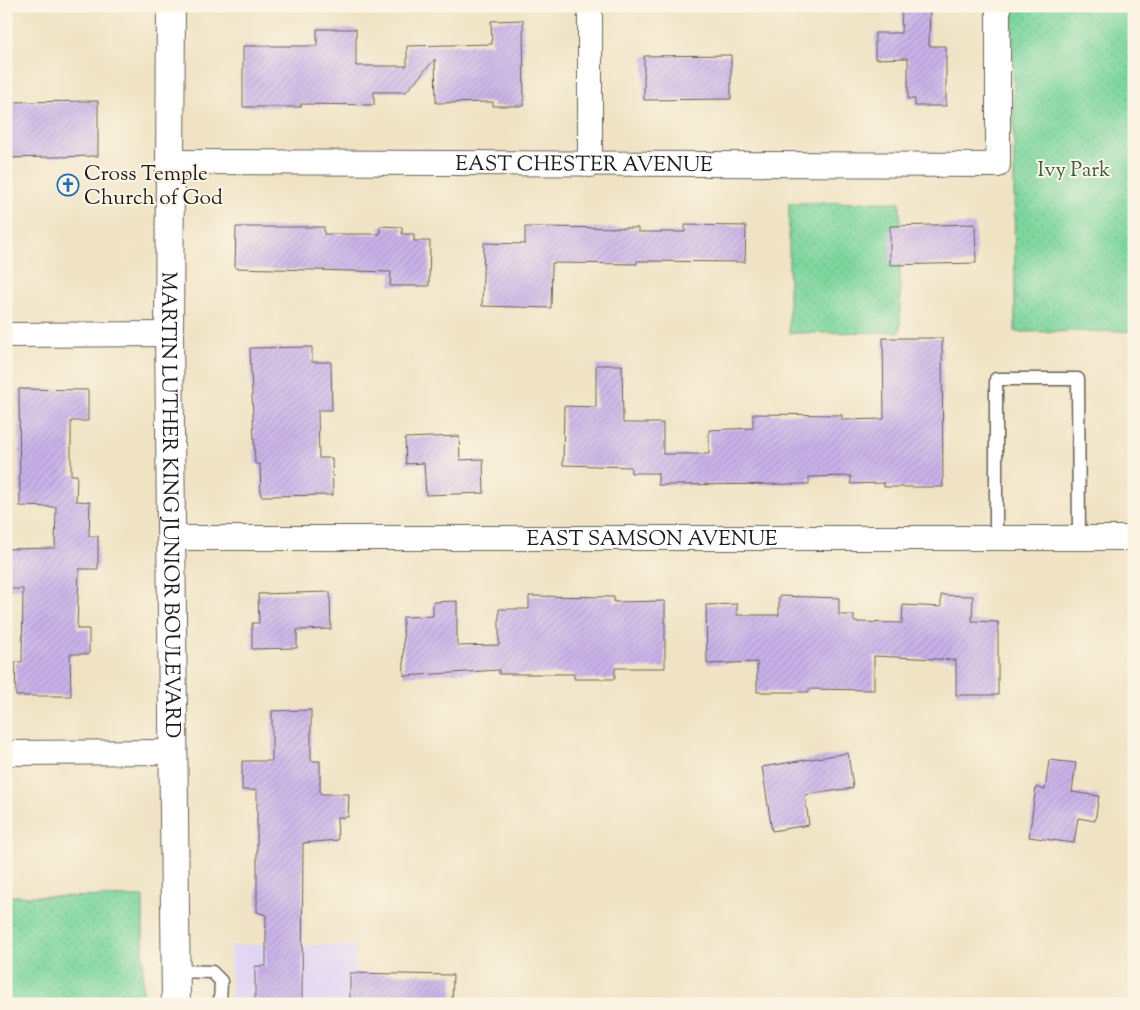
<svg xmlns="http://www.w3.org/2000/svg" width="1140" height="1010" viewBox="0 0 1140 1010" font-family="'Sorts Mill Goudy',serif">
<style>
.built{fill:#dfd5f5}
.green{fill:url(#green-dots);stroke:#4c795c}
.building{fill:url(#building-hatch)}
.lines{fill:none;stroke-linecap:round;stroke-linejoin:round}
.service-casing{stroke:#666257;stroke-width:15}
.minor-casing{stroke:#666257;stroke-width:26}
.tertiary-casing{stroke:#666257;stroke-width:30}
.service{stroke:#fff;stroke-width:12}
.minor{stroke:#fff;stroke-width:24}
.tertiary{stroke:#fff;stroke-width:28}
.labels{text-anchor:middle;stroke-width:4;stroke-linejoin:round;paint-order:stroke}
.street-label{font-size:21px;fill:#1c1c1c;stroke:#fcf5e5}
.park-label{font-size:21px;fill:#3e5d49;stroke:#fcf5e5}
.poi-label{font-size:21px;fill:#1c1c1c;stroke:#fcf5e5;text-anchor:start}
</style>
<defs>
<pattern id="green-dots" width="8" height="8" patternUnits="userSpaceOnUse" patternTransform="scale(1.25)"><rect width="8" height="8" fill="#7cd69d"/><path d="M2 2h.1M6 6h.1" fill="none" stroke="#6bb787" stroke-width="1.8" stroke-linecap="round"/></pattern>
<pattern id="building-hatch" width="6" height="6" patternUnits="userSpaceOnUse" patternTransform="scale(1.25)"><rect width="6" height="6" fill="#c9b2e9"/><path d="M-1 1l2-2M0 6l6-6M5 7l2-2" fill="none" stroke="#ac98c7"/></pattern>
</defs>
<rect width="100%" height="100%" fill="#fcf5e5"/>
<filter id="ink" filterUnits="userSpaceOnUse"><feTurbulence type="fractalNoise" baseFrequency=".02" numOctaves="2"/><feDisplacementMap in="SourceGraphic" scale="10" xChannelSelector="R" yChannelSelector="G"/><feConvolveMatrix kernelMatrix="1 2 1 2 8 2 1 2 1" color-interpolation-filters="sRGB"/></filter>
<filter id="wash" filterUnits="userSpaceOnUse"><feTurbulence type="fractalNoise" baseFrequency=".0096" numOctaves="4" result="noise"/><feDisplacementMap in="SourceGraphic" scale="20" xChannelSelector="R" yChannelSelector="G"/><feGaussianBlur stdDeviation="1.12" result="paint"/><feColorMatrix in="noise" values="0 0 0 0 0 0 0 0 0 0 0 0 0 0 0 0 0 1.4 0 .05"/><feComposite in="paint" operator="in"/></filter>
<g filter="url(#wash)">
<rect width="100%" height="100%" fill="#f0e3c4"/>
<path class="built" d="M 231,945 L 356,945 L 356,1004 L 231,1004 Z"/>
<path class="green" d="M 231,6 L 395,6 L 395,8 L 231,9 Z
M 1013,6 L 1134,6 L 1134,331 L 1015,332 Z
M 900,202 L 900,332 L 789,333 L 789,203 Z
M 6,896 L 143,897 L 143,1004 L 6,1004 Z"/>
<g id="blocks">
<path class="building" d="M 902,6 L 930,6 L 929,46 L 946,46 L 946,106 L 915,106 L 915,99 L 908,99 L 908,58 L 875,59 L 875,33 L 901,33 Z
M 523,20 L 524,106 L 493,106 L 493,102 L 436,103 L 435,59 L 406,92 L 374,92 L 374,105 L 301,104 L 301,107 L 243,107 L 243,46 L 317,46 L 317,29 L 356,29 L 356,66 L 407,66 L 407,46 L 492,44 L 491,21 Z
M 731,55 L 731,99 L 644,100 L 644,56 Z
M 98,101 L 98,156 L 6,158 L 6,102 Z
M 975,224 L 976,263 L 890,265 L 890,226 Z
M 685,225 L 746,226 L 745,262 L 637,261 L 637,264 L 552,263 L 551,308 L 482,306 L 484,243 L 525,244 L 525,227 L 638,228 L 638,232 L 685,232 Z
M 380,226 L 402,227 L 402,234 L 414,234 L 414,241 L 430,241 L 429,286 L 390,286 L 391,272 L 235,268 L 236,227 L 324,227 L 324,234 L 380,234 Z
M 883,338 L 942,338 L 943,487 L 884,487 L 884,483 L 851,484 L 851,476 L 809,477 L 809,484 L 658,485 L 658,473 L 631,473 L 631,467 L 563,465 L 564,406 L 596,407 L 596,365 L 622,365 L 623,423 L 663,423 L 663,454 L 709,454 L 709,430 L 753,428 L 753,414 L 842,415 L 842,420 L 884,419 Z
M 312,347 L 312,362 L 331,362 L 332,410 L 318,410 L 319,458 L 332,458 L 333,495 L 261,496 L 260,464 L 255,464 L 250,348 Z
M 19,389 L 88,390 L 88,421 L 71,421 L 71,475 L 77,475 L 76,501 L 90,502 L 89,536 L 98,536 L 98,569 L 79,569 L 77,629 L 89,629 L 89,654 L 70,654 L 71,696 L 16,696 L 15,662 L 22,662 L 23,589 L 6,589 L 6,549 L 55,548 L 56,507 L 20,506 Z
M 459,436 L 460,460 L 483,459 L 484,493 L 426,495 L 424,463 L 406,464 L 405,438 Z
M 330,592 L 331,629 L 297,630 L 297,648 L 252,649 L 252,623 L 259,623 L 258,594 Z
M 941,595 L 973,596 L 972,621 L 998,622 L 998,695 L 956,695 L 956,660 L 874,656 L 874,690 L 809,689 L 809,692 L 757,692 L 757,662 L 707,664 L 706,605 L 737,604 L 737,615 L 779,615 L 779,596 L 839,598 L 839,615 L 854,615 L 854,622 L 902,623 L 903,605 L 941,607 Z
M 529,596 L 614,597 L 614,602 L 665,601 L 665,668 L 615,668 L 615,679 L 574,679 L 574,674 L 499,674 L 499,670 L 404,676 L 403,617 L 433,616 L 433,602 L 457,601 L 457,646 L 499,645 L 499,609 L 529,609 Z
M 311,710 L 311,761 L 320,761 L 320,794 L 349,794 L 348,817 L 337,817 L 338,840 L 303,843 L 302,1004 L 255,1004 L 255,966 L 266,966 L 266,915 L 257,912 L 257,790 L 242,790 L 242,761 L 272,761 L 272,711 Z
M 848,753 L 853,788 L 805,795 L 809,825 L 772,831 L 762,767 Z
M 1049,760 L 1076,763 L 1072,792 L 1099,796 L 1095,821 L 1078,818 L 1074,843 L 1029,837 L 1036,787 L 1045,790 Z
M 350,973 L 453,975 L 452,1004 L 350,1004 Z"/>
</g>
</g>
<g filter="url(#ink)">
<use href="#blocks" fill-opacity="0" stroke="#666257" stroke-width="1"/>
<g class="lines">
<g class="service-casing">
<path id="service" d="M 996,538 L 996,379 L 1078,379 L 1079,538
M 175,971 L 212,972 L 221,981 L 220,1004"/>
</g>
<g class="minor-casing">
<g id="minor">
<path d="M 590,6 L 590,165"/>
<path id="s1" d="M 169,162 L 998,165 L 998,6"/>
<path d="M 6,335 L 169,334"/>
<path id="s2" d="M 171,538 L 1134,538"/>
<path d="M 6,753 L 175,752"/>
</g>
</g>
<g class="tertiary-casing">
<g id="tertiary">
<path id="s3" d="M 171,6 L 169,334 L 176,1004"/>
</g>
</g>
<use href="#service" class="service"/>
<use href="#minor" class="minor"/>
<use href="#tertiary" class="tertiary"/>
</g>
</g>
<defs>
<g id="church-ring" transform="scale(1.125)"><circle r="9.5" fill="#fcf5e5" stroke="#1f6fb2" stroke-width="1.5"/><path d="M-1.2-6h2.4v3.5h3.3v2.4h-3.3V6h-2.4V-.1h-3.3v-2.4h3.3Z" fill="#1f6fb2"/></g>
</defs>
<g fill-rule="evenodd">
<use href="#church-ring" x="68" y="185"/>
</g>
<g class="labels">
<g class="street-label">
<text dy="7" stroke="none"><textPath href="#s1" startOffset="415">EAST CHESTER AVENUE</textPath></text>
<text dy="7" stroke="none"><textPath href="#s3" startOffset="499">MARTIN LUTHER KING JUNIOR BOULEVARD</textPath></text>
<text dy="7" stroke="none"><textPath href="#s2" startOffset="481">EAST SAMSON AVENUE</textPath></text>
</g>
<g class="park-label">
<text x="1074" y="176">Ivy Park</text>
</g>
<g class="poi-label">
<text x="84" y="180">Cross Temple<tspan x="84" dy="24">Church of God</tspan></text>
</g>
</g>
<rect width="1140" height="1010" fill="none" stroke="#fcf5e5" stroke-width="25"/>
</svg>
